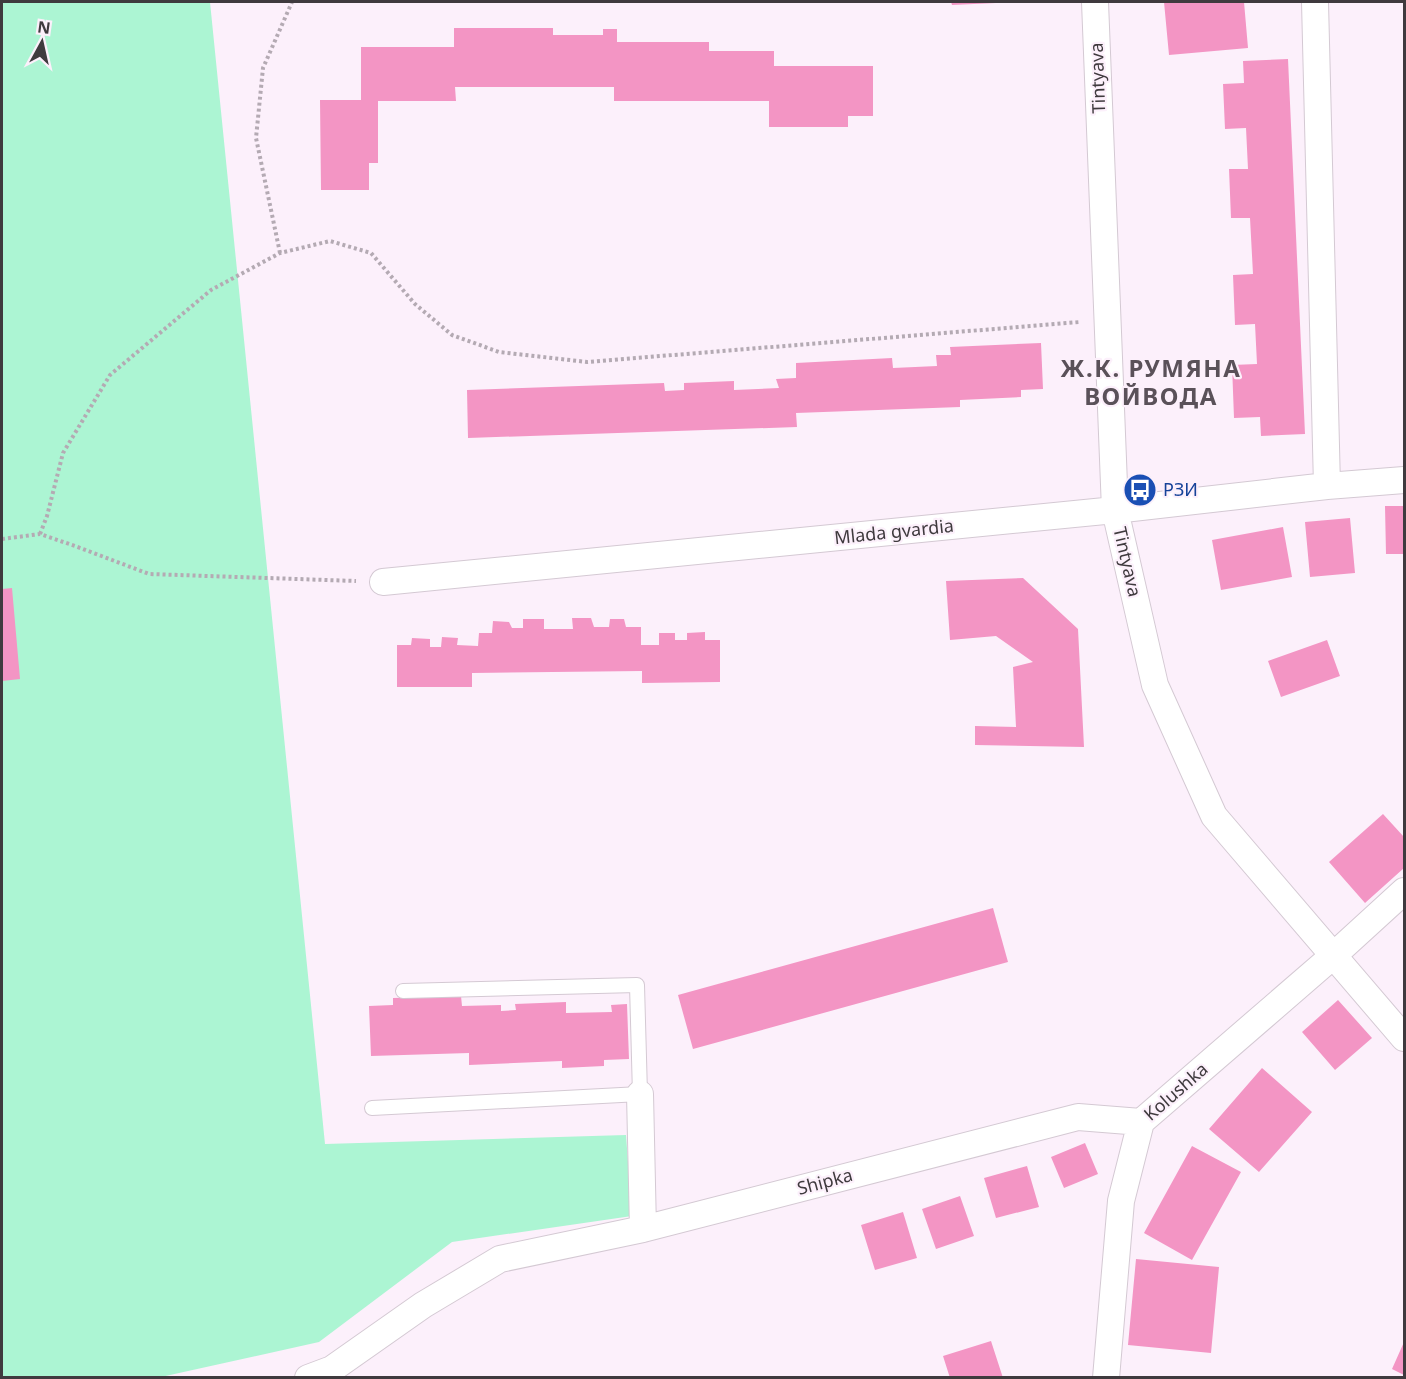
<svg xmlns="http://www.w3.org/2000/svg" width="1406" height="1379" viewBox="0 0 1406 1379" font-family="'Noto Sans',sans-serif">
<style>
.green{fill:#acf5d3}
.building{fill:#f395c4}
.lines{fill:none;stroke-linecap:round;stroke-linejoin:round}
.service-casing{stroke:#d4c9d3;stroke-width:16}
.minor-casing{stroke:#d4c9d3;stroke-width:28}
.path{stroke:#b4aab3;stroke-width:4;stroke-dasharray:3 3;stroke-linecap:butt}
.service{stroke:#fff;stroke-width:14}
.minor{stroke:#fff;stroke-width:26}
.labels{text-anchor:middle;stroke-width:4.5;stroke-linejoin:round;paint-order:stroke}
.street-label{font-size:18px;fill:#3f3a3e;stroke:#fcf0fb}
.transit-label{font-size:18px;fill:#164399;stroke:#fcf0fb;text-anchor:start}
.district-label{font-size:24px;font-weight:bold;letter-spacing:1.5px;fill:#5a5159;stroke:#fcf0fb}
</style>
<rect width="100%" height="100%" fill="#fcf0fb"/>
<path class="green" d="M 2,2 L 210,2 L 325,1144 L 626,1135 L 632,1216 L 452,1242 L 319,1342 L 161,1377 L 2,1378 Z"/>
<path class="building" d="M 951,2 L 996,2 L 996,3 L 952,5 Z
M 1164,2 L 1244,2 L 1248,48 L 1169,55 Z
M 454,28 L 553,28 L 553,35 L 603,35 L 603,29 L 617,29 L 617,42 L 709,42 L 709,51 L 774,51 L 774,66 L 873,66 L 873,116 L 848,116 L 848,127 L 769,127 L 769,101 L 614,101 L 614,87 L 455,87 L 456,101 L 378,101 L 378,163 L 369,163 L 369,190 L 321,190 L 320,100 L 361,100 L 361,47 L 454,47 Z
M 1288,59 L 1305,434 L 1261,436 L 1260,417 L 1234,418 L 1232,365 L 1257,364 L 1255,324 L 1235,325 L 1233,275 L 1253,274 L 1250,218 L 1231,218 L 1229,169 L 1248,169 L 1246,128 L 1225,129 L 1223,84 L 1244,83 L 1243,61 Z
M 1041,343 L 1043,389 L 1021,390 L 1021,397 L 960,400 L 960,407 L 796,413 L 797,427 L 468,438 L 467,390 L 664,383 L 665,391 L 684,390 L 684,383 L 734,381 L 734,390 L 779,388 L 776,379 L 796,378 L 796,363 L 892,358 L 893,368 L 937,366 L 936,355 L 951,355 L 950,347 Z
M 1385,506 L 1404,506 L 1404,554 L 1386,554 Z
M 1350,518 L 1355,573 L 1310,577 L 1305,522 Z
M 1283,527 L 1292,577 L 1221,590 L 1212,540 Z
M 1023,578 L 1078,629 L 1084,747 L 975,745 L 975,726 L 1016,727 L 1013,667 L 1033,662 L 996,636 L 950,640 L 946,581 Z
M 12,588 L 20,679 L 2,681 L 2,589 Z
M 572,618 L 591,618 L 594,627 L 609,627 L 610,619 L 624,619 L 626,627 L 641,627 L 641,645 L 659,645 L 659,633 L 675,633 L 675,640 L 687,640 L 687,633 L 705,632 L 705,640 L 720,640 L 720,682 L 642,683 L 642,671 L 472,673 L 472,687 L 397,687 L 397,645 L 411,645 L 412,638 L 430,639 L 430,647 L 441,647 L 442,637 L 458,638 L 457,645 L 478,646 L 479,633 L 492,633 L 493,621 L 509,622 L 512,628 L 523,628 L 523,619 L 544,619 L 544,629 L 573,629 Z
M 1327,640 L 1340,676 L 1281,697 L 1268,661 Z
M 1383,814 L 1404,837 L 1404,868 L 1365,903 L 1329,862 Z
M 993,908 L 1008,962 L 693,1049 L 678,995 Z
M 461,996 L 462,1006 L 501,1005 L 501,1011 L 516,1010 L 515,1004 L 566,1002 L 566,1013 L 612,1012 L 611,1005 L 627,1004 L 629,1059 L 604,1060 L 604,1066 L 562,1068 L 562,1061 L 469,1065 L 469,1053 L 371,1056 L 369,1006 L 393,1005 L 393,998 Z
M 1338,1000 L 1372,1038 L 1335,1070 L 1302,1032 Z
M 1262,1068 L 1312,1112 L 1259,1172 L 1209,1129 Z
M 1085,1143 L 1098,1174 L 1064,1188 L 1051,1157 Z
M 1192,1146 L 1241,1172 L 1192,1260 L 1144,1233 Z
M 1027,1166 L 1039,1207 L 996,1218 L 984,1178 Z
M 960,1196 L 974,1236 L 936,1249 L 922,1209 Z
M 903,1212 L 917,1258 L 875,1270 L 861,1225 Z
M 1136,1259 L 1219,1267 L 1211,1353 L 1128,1345 Z
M 991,1341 L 1003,1378 L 950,1378 L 943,1356 Z
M 1404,1342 L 1404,1375 L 1392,1369 Z"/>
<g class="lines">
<g class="service-casing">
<path id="service" d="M 372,1108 L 640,1094 L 637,985 L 403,991"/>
</g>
<g class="minor-casing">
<path id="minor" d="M 1095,2 L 1115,510 L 1155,685 L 1214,816 L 1404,1038
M 1315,2 L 1327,486
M 383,582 L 1115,510 L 1327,486 L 1404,480
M 640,1094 L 643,1229 L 1078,1117 L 1141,1122
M 308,1378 L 332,1369 L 423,1305 L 500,1259 L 643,1229
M 1106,1378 L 1121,1201 L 1141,1122 L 1334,955 L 1404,891"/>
</g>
<path class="path" d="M 280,253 L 256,138 L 263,68 L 292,2
M 40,534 L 47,516 L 63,453 L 110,375 L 211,290 L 280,253 L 330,241 L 371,253 L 415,304 L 452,335 L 499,352 L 587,362 L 1080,322
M 2,539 L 40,534 L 75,546 L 149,574 L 356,581"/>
<use href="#service" class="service"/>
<use href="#minor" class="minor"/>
</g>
<defs>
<g id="bus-disc" transform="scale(1.725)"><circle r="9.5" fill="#1a4fb4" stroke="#fcf0fb"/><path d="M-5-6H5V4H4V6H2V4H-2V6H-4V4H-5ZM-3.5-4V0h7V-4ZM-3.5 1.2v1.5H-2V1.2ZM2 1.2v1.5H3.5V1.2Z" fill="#fff"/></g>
</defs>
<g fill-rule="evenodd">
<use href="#bus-disc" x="1140" y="490"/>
</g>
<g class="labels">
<g class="street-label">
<text transform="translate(1098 78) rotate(-92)" y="6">Tintyava</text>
<text transform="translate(894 532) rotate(-6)" y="6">Mlada gvardia</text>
<text transform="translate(1127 562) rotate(77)" y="6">Tintyava</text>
<text transform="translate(1176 1092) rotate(-41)" y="6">Kolushka</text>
<text transform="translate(825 1182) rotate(-15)" y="6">Shipka</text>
</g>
<g class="transit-label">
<text x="1163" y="496">РЗИ</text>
</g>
<g class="district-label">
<text x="1151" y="377">Ж.К. РУМЯНА<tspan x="1151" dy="28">ВОЙВОДА</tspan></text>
</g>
</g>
<rect width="1406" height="1379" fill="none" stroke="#3f3a3e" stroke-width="6"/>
<g transform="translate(42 42) rotate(8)" stroke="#fcf0fb" stroke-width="4.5" paint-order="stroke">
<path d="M0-4.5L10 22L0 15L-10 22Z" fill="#3f3a3e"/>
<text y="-9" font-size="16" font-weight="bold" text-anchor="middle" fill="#3f3a3e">N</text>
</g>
</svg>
